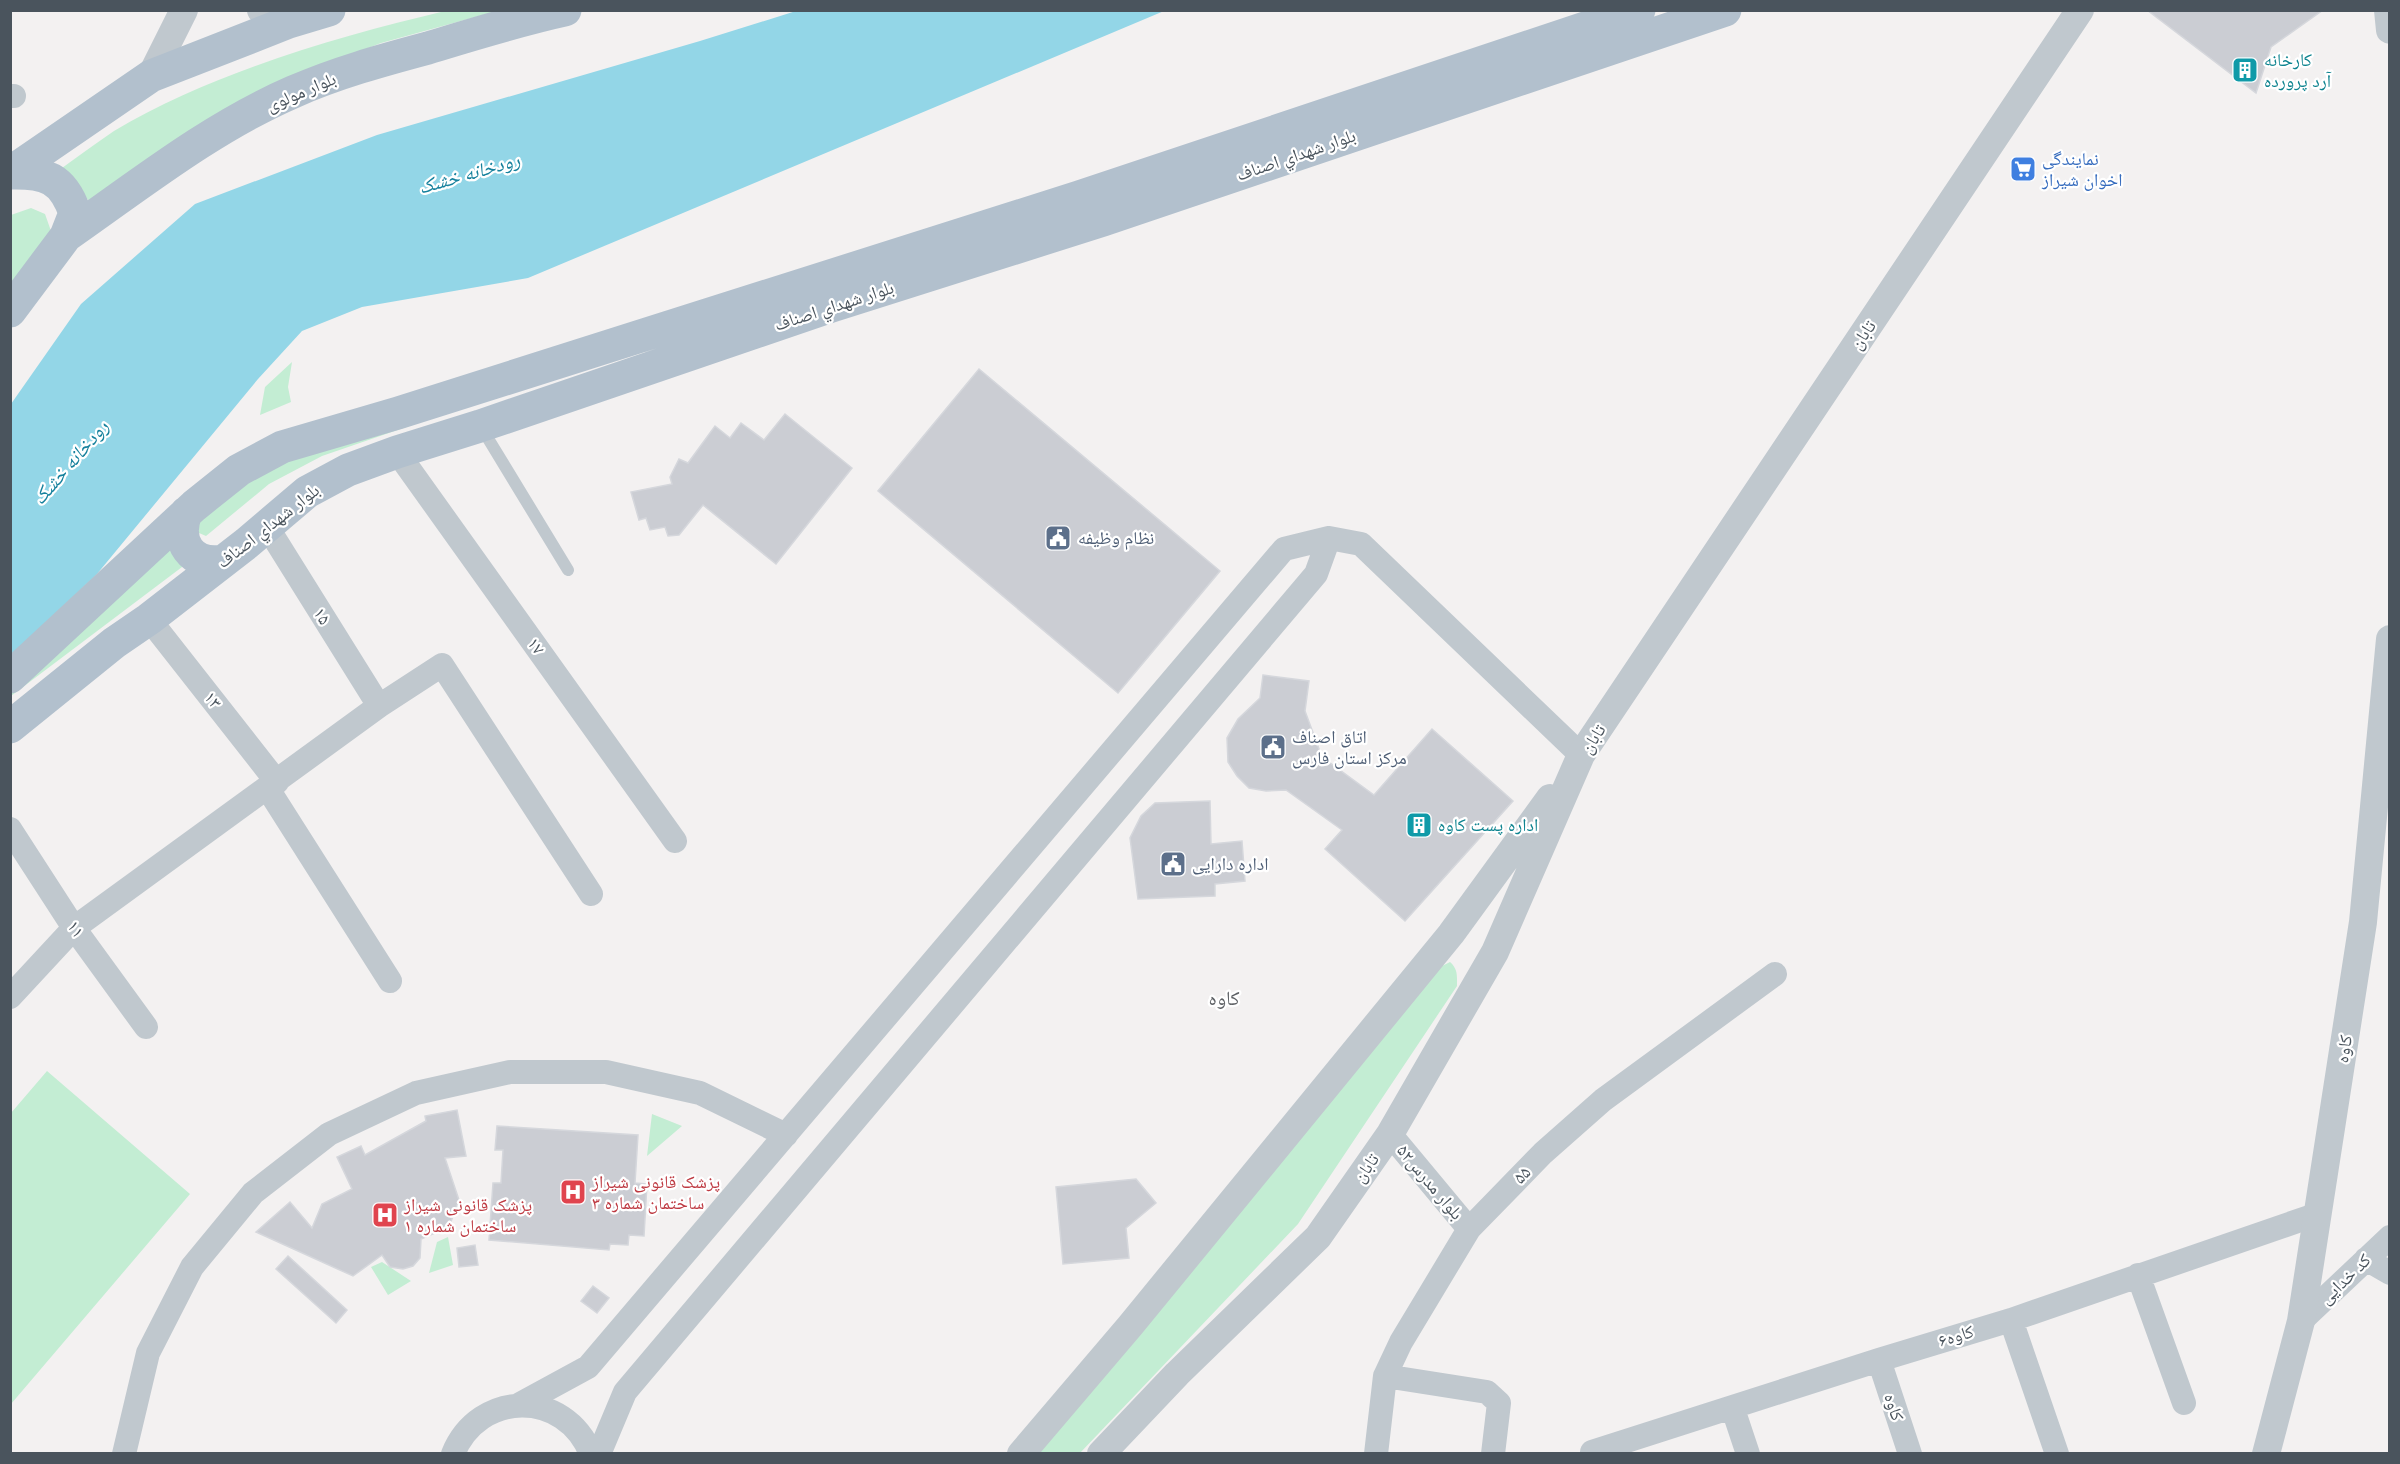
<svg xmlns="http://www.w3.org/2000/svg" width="2400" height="1464" viewBox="0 0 2400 1464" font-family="'Noto Sans','Noto Naskh Arabic',sans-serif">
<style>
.green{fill:#c3edd3}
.water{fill:#93d6e7}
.building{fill:#cbcdd3;stroke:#d5d7dc;stroke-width:1.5}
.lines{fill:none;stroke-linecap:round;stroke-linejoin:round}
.service{stroke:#c0c8ce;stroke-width:12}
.minor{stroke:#c0c8ce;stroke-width:24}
.tertiary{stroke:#c0c8ce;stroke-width:28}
.primary{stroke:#b2c0cd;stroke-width:33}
.labels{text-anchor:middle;stroke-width:4.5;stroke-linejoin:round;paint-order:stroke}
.culture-label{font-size:18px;fill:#0d838f;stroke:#fff;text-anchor:start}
.street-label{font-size:18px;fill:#4a545d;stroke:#fff}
.shop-label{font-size:18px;fill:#366cbe;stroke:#fff;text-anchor:start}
.service-label{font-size:18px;fill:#4e5e75;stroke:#fff;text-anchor:start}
.health-label{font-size:18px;fill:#be3a42;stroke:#fff;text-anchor:start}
.water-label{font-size:20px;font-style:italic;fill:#16819d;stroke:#fff}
.neighbourhood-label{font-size:20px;fill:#5e6165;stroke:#fff}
</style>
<rect width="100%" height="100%" fill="#f3f1f1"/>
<path class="green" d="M 445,11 L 497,11 L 381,43 L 289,79 L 94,207 L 62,168 C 79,156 96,143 114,131 C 211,73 336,37 445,11 Z
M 31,208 L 45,214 L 51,231 L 11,294 L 11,215 Z
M 292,362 L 288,387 L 291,402 L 260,415 L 265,387 Z
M 476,403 L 322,456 L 269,484 L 206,536 L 199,533 L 197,525 L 256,469 Z
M 175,544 L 190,561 L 11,696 L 11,689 Z
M 1450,962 C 1458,969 1457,976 1457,986 L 1298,1224 L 1080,1453 L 1038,1454 L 1436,969 Z
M 47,1071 L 190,1194 L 11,1404 L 11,1113 Z
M 652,1114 L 682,1126 L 647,1156 Z
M 448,1237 L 453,1265 L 429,1273 L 437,1242 Z
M 382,1262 L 411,1281 L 388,1295 L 371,1267 Z"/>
<path class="water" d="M 796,11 L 1164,11 L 528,278 L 362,307 L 302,331 L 258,379 L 97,574 L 11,656 L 11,404 L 81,304 L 195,204 L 377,135 L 700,41 Z"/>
<path class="building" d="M 2147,10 L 2323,10 L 2271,47 L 2256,93 Z
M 979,369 L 1220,571 L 1118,693 L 878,491 Z
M 785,414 L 852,468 L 776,564 L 703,505 L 679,535 L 668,536 L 665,527 L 650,530 L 646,518 L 639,520 L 631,492 L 672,484 L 670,477 L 679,459 L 688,463 L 715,426 L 730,438 L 741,423 L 764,440 Z
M 1263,675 L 1309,681 L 1305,711 L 1322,757 L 1374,795 L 1432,729 L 1513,801 L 1405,921 L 1325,849 L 1342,830 L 1286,790 L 1266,791 L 1249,788 L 1237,776 L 1228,762 L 1227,738 L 1238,719 L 1260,698 Z
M 1210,801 L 1211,844 L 1242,841 L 1245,881 L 1215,884 L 1215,896 L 1138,899 L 1130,838 L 1141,816 L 1155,803 Z
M 457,1110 L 466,1156 L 445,1158 L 459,1200 L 449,1227 L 421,1239 L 420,1258 L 413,1266 L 403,1269 L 390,1267 L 382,1255 L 353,1276 L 256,1232 L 290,1202 L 312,1228 L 322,1204 L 352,1189 L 337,1157 L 361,1146 L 365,1155 L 426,1121 L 425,1116 Z
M 497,1126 L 638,1135 L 635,1183 L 647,1184 L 644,1236 L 629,1235 L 628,1245 L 610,1244 L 609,1250 L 489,1240 L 493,1183 L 501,1183 L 503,1150 L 495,1150 Z
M 1136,1179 L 1156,1203 L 1126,1228 L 1129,1258 L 1063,1264 L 1056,1187 Z
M 475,1245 L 478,1265 L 459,1267 L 457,1248 Z
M 288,1256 L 347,1310 L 336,1323 L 276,1269 Z
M 593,1286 L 609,1298 L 597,1313 L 581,1301 Z"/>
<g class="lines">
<path class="service" d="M 481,427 L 568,570"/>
<path class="minor" d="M 10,96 L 14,96
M 397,452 L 675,841
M 266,525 L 379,706
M 149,619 L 277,782
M 268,789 L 390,981
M 10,829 L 74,928 L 146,1027
M 10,997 L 74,928 L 379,706 L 442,665 L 591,894
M 1390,1134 L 1469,1229
M 2366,1259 L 2390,1273
M 2138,1275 L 2184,1403
M 2011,1320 L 2057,1454
M 2301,1321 L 2390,1237
M 1879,1360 L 1910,1454
M 1385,1376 L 1487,1392 L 1499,1403 L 1493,1454
M 520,1404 L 588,1367 L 1284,549 L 1329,538 L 1361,544 L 1581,755
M 1733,1409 L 1748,1454
M 1592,1452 L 1879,1360 L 2011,1320 L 2318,1214
M 124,1454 L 148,1353 L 192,1267 L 253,1193 L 329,1134 L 416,1093 L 510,1072 L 606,1072 L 700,1093 L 786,1135
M 453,1454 C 479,1390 565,1389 591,1454
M 599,1454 L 625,1392 L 1316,574 L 1329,538
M 1376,1454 L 1385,1376 L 1401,1342 L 1469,1229 L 1543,1153 L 1603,1100 L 1775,974"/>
<path class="tertiary" d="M 261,10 L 289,22
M 2388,10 L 2390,30
M 151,76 L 184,10
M 1021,1454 L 1130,1326 L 1451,934 L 1550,798
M 1101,1454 L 1177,1374 L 1318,1237 L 1390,1134 L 1495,952 L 1581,755 L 2080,10
M 2266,1454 L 2301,1321 L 2363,922 L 2390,639"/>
<path class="primary" d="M 11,172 L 151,76 L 289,22 L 329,10
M 10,173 C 46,172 63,178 75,213 L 66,236 L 10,311
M 66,236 C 139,185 212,127 293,92 C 336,73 383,60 428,48 C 474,34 519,20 565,10
M 186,513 C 175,542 191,566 223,561
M 10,677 L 194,506 L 239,470 L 282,447 L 398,413 L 1079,197 L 1639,10
M 10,727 L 114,643 L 149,619 L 247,543 L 307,492 L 348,470 L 397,452 L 480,426 L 832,306 L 1103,220 L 1725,10"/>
</g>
<defs>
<g id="building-square" transform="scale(1.35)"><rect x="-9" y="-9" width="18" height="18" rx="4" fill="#0f9aa8" stroke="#fff"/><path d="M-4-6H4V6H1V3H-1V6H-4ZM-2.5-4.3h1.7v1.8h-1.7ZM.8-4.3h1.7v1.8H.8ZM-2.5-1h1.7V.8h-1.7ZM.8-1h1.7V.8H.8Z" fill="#fff"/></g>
<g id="supermarket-square" transform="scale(1.35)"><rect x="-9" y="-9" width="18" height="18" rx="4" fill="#3f7fe0" stroke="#fff"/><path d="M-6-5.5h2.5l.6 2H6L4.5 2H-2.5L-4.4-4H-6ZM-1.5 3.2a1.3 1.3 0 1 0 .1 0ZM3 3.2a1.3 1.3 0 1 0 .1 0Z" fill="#fff"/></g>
<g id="civic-square" transform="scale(1.35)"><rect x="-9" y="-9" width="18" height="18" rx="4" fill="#5c6f8a" stroke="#fff"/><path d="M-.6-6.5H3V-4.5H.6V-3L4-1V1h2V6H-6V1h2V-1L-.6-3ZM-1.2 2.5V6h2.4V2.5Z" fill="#fff"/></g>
<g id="hospital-square" transform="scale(1.35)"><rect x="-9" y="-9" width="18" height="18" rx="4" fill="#e0444e" stroke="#fff"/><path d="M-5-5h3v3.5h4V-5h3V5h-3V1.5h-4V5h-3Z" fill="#fff"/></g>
</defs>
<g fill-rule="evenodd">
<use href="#building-square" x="2245" y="70"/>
<use href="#supermarket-square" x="2023" y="169"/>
<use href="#civic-square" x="1058" y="538"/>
<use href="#civic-square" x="1273" y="747"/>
<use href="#building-square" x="1419" y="825"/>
<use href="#civic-square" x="1173" y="864"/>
<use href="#hospital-square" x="573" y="1192"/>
<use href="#hospital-square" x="385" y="1215"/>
</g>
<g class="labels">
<g class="culture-label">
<text x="2264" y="66">کارخانه<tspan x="2264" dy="21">آرد پرورده</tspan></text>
<text x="1438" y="831">اداره پست کاوه</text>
</g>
<g class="street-label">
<text transform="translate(301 92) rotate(-23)" y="6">بلوار مولوی</text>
<text transform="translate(1296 155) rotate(-19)" y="6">بلوار شهداي اصناف</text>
<text transform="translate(834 306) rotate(-18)" y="6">بلوار شهداي اصناف</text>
<text transform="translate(1863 335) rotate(-56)" y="6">تابان</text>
<text transform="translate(268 526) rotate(-38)" y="6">بلوار شهداي اصناف</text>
<text transform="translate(322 616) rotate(58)" y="6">۱۵</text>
<text transform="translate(536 646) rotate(54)" y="6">۱۷</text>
<text transform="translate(213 700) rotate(52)" y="6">۱۳</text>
<text transform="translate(1593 739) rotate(-57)" y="6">تابان</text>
<text transform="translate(76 929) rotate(55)" y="6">۱۱</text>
<text transform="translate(2344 1049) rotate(-81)" y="6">کاوه</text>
<text transform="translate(1366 1168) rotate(-55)" y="6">تابان</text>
<text transform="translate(1522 1175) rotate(-46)" y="6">۵۵</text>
<text transform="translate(1430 1182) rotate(50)" y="6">۵۲بلوار مدرس</text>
<text transform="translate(2345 1279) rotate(-44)" y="6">کد خدایی</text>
<text transform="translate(1956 1336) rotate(-17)" y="6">کاوه۶</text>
<text transform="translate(1894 1407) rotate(72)" y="6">کاوه</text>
</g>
<g class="shop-label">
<text x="2042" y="165">نمایندگی<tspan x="2042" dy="21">اخوان شیراز</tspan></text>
</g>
<g class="service-label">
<text x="1078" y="544">نظام وظیفه</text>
<text x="1292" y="743">اتاق اصناف<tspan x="1292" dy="21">مرکز استان فارس</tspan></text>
<text x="1192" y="870">اداره دارایی</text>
</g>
<g class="health-label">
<text x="592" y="1188">پزشک قانونی شیراز<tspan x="592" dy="21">ساختمان شماره ٣</tspan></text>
<text x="404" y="1211">پزشک قانونی شیراز<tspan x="404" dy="21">ساختمان شماره ۱</tspan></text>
</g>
<g class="water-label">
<text transform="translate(469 173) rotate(-16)" y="7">رودخانه خشک</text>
<text transform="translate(70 462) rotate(-49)" y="7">رودخانه خشک</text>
</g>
<g class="neighbourhood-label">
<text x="1224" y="1005">کاوه</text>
</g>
</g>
<rect width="2400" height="1464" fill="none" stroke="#4a545d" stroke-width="24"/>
</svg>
